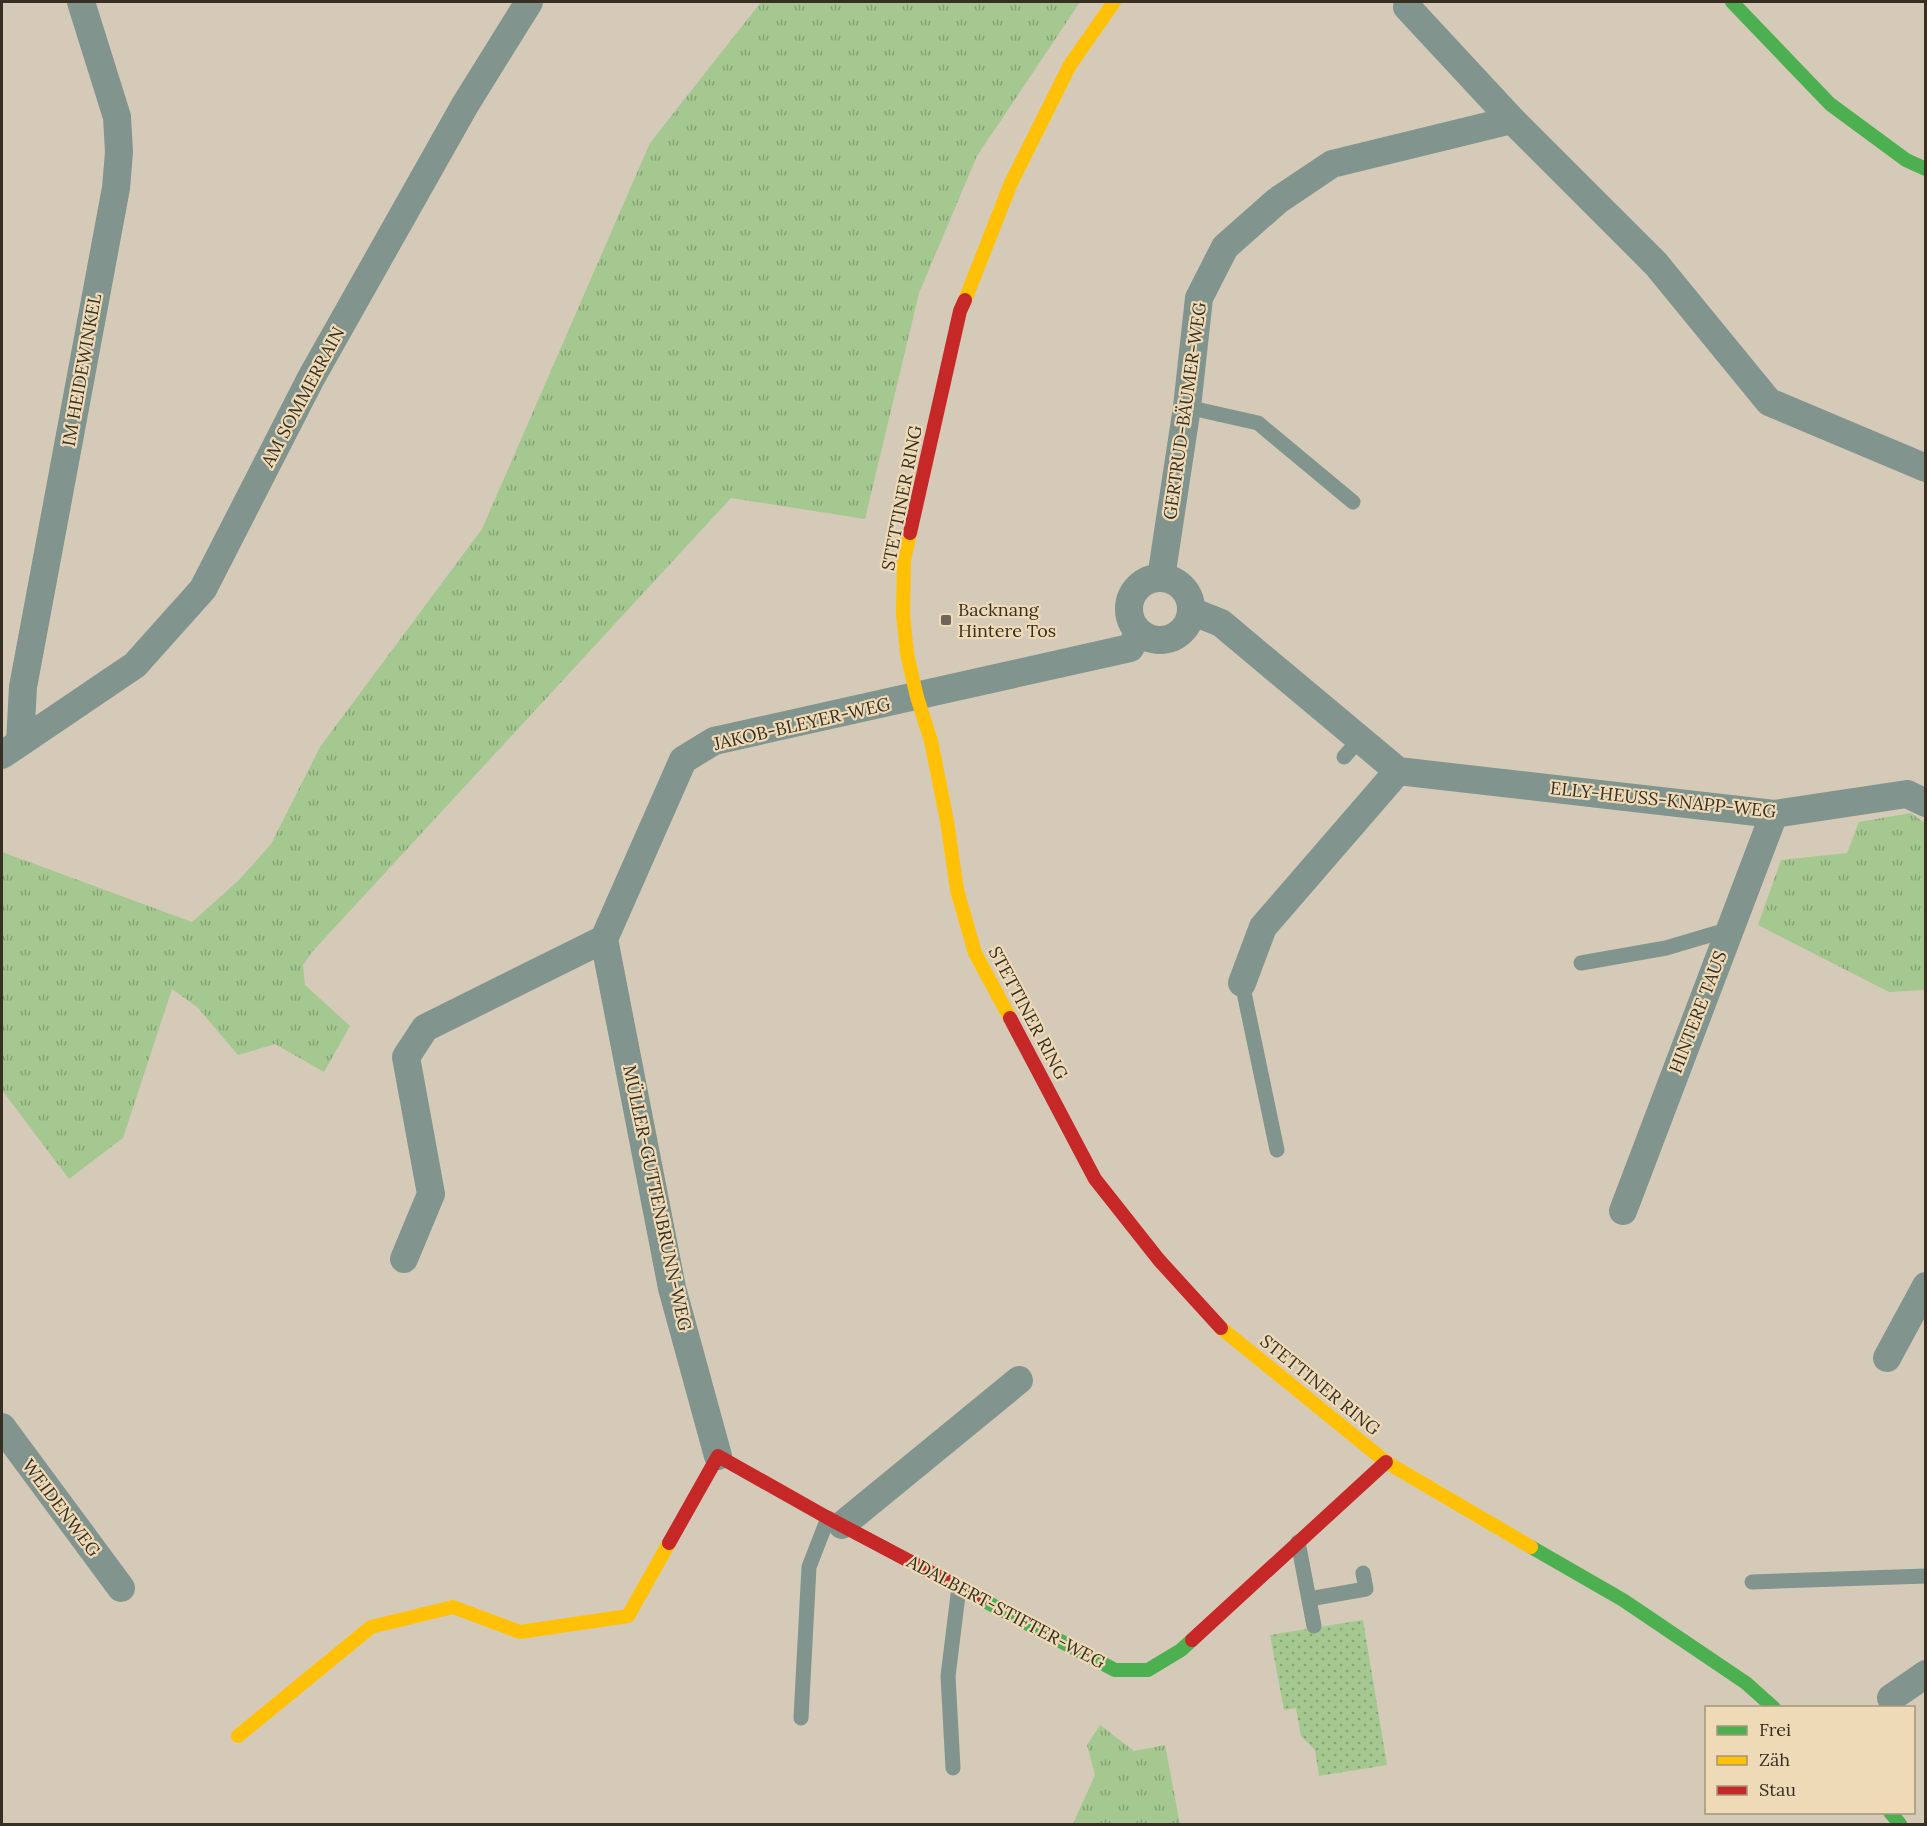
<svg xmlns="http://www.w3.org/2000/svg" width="1927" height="1826" viewBox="0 0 1927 1826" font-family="Lora,serif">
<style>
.grass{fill:url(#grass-tufts)}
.garden{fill:url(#garden-dots)}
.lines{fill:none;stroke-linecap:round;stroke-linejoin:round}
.lane{stroke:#81948e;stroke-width:15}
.street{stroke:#81948e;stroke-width:28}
.fast{stroke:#4caf50;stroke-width:14}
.slow{stroke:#ffc107;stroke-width:14}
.jam{stroke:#c62828;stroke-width:14}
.poi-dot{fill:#6e6556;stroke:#efdab7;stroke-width:2}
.labels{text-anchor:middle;stroke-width:4.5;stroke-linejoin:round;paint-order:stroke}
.street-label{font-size:18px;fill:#372f21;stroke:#efdab7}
.poi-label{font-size:18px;fill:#372f21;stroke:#efdab7;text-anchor:start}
</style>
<defs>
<pattern id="grass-tufts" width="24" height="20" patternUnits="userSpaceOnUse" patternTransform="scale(1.5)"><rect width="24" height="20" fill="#a4c890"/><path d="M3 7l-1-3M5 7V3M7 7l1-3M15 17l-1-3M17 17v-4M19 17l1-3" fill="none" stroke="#86a375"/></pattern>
<pattern id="garden-dots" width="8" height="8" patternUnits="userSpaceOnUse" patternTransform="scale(1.5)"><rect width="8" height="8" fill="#a4c890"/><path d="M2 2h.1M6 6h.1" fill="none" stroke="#86a375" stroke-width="1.8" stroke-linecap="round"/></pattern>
</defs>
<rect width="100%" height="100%" fill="#d5cab7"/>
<path class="grass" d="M 761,2 L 1080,2 L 977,156 L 919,293 L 865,519 L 731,498 L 312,952 L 303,965 L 305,985 L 350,1026 L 324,1072 L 275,1044 L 238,1055 L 197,1007 L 172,989 L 123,1138 L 69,1179 L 2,1090 L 2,852 L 192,922 L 239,880 L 271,844 L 320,747 L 482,529 L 650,143 Z
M 1911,813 L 1925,823 L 1925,990 L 1889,992 L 1758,925 L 1781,860 L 1847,853 L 1859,822 Z
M 1100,1725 L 1134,1751 L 1165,1745 L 1180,1824 L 1073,1824 L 1095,1775 L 1087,1745 Z"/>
<path class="garden" d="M 1363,1620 L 1387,1765 L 1319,1776 L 1315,1750 L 1301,1736 L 1296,1708 L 1284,1710 L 1270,1635 Z"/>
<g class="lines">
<path class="lane" d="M 1187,407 L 1258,423 L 1353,502
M 1344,757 L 1360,739
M 1581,963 L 1666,948 L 1730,929
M 1242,983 L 1277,1150
M 1298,1542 L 1314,1626
M 1752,1582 L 1926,1576
M 1309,1599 L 1366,1589 L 1363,1573
M 801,1718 L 809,1567 L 828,1518
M 953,1768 L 948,1676 L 959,1587"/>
<path class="street" d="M 1407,7 L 1512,120
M 1161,578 L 1187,407 L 1199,298 L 1225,247 L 1277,201 L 1332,164 L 1512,120 L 1656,264 L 1769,402 L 1926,468
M1129 609a31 31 0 1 1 62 0a31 31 0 1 1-62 0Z
M 1191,611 L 1221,623 L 1398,771 L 1774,814 L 1907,794 L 1926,803
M 20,742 L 23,687 L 116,188 L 119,152 L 117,117 L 81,2
M 2,755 L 135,665 L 203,589 L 311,378 L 465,105 L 529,2
M 604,939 L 672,1288 L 718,1456
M 1242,983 L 1263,927 L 1398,771
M 1623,1211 L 1774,814
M 404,1259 L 431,1194 L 406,1057 L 425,1028 L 604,939 L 683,760 L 714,741 L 1130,648 L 1139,633
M 1887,1358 L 1926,1286
M 2,1427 L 121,1588
M 842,1525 L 1019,1380
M 1891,1698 L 1926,1674"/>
<path class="fast" d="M 1732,2 L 1830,104 L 1906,160 L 1926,169
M 1531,1547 L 1623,1600 L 1746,1683 L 1774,1708
M 981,1599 L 1115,1670 L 1148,1670 L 1181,1650 L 1192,1640
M 1890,1812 L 1900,1824"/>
<path class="slow" d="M 965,300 L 1011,183 L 1070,65 L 1114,2
M 910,533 L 904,560 L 903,614 L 907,654 L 917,697 L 931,741 L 947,821 L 957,890 L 975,953 L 1010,1018
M 1221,1328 L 1386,1462 L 1531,1547
M 238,1736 L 371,1627 L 453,1607 L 520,1632 L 628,1616 L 669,1543"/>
<path class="jam" d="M 910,533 L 960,311 L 965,300
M 1010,1018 L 1095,1179 L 1159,1260 L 1221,1328
M 669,1543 L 718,1456 L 828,1518 L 981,1599
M 1192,1640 L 1386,1462"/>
</g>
<rect class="poi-dot" x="940" y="614" width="12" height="12" rx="3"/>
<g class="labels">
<g class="street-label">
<text transform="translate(82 370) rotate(-80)" y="6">IM HEIDEWINKEL</text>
<text transform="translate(303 397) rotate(-62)" y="6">AM SOMMERRAIN</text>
<text transform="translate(1185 411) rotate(-82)" y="6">GERTRUD-BÄUMER-WEG</text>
<text transform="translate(902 498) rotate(-79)" y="6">STETTINER RING</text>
<text transform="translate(802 724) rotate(-13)" y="6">JAKOB-BLEYER-WEG</text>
<text transform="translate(1663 800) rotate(6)" y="6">ELLY-HEUSS-KNAPP-WEG</text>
<text transform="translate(1698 1012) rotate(-69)" y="6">HINTERE TAUS</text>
<text transform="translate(1028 1013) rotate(62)" y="6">STETTINER RING</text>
<text transform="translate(657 1198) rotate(78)" y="6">MÜLLER-GUTTENBRUNN-WEG</text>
<text transform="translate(1320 1385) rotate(39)" y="6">STETTINER RING</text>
<text transform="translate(61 1508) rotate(53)" y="6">WEIDENWEG</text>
<text transform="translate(1006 1612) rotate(28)" y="6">ADALBERT-STIFTER-WEG</text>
</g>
<g class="poi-label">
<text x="958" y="616">Backnang<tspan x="958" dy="21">Hintere Tos</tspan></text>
</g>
</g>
<rect width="1927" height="1826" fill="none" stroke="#372f21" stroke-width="6"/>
<rect x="1705" y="1706" width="210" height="108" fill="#efdab7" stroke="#a5967b" stroke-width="1.5"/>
<rect x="1717" y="1726" width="30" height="9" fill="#4caf50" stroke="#a5967b" stroke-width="1.5"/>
<text x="1759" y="1736" font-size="18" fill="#372f21">Frei</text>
<rect x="1717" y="1756" width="30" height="9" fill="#ffc107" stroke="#a5967b" stroke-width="1.5"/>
<text x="1759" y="1766" font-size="18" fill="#372f21">Zäh</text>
<rect x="1717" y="1786" width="30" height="9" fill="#c62828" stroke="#a5967b" stroke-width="1.5"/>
<text x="1759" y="1796" font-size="18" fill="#372f21">Stau</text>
</svg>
